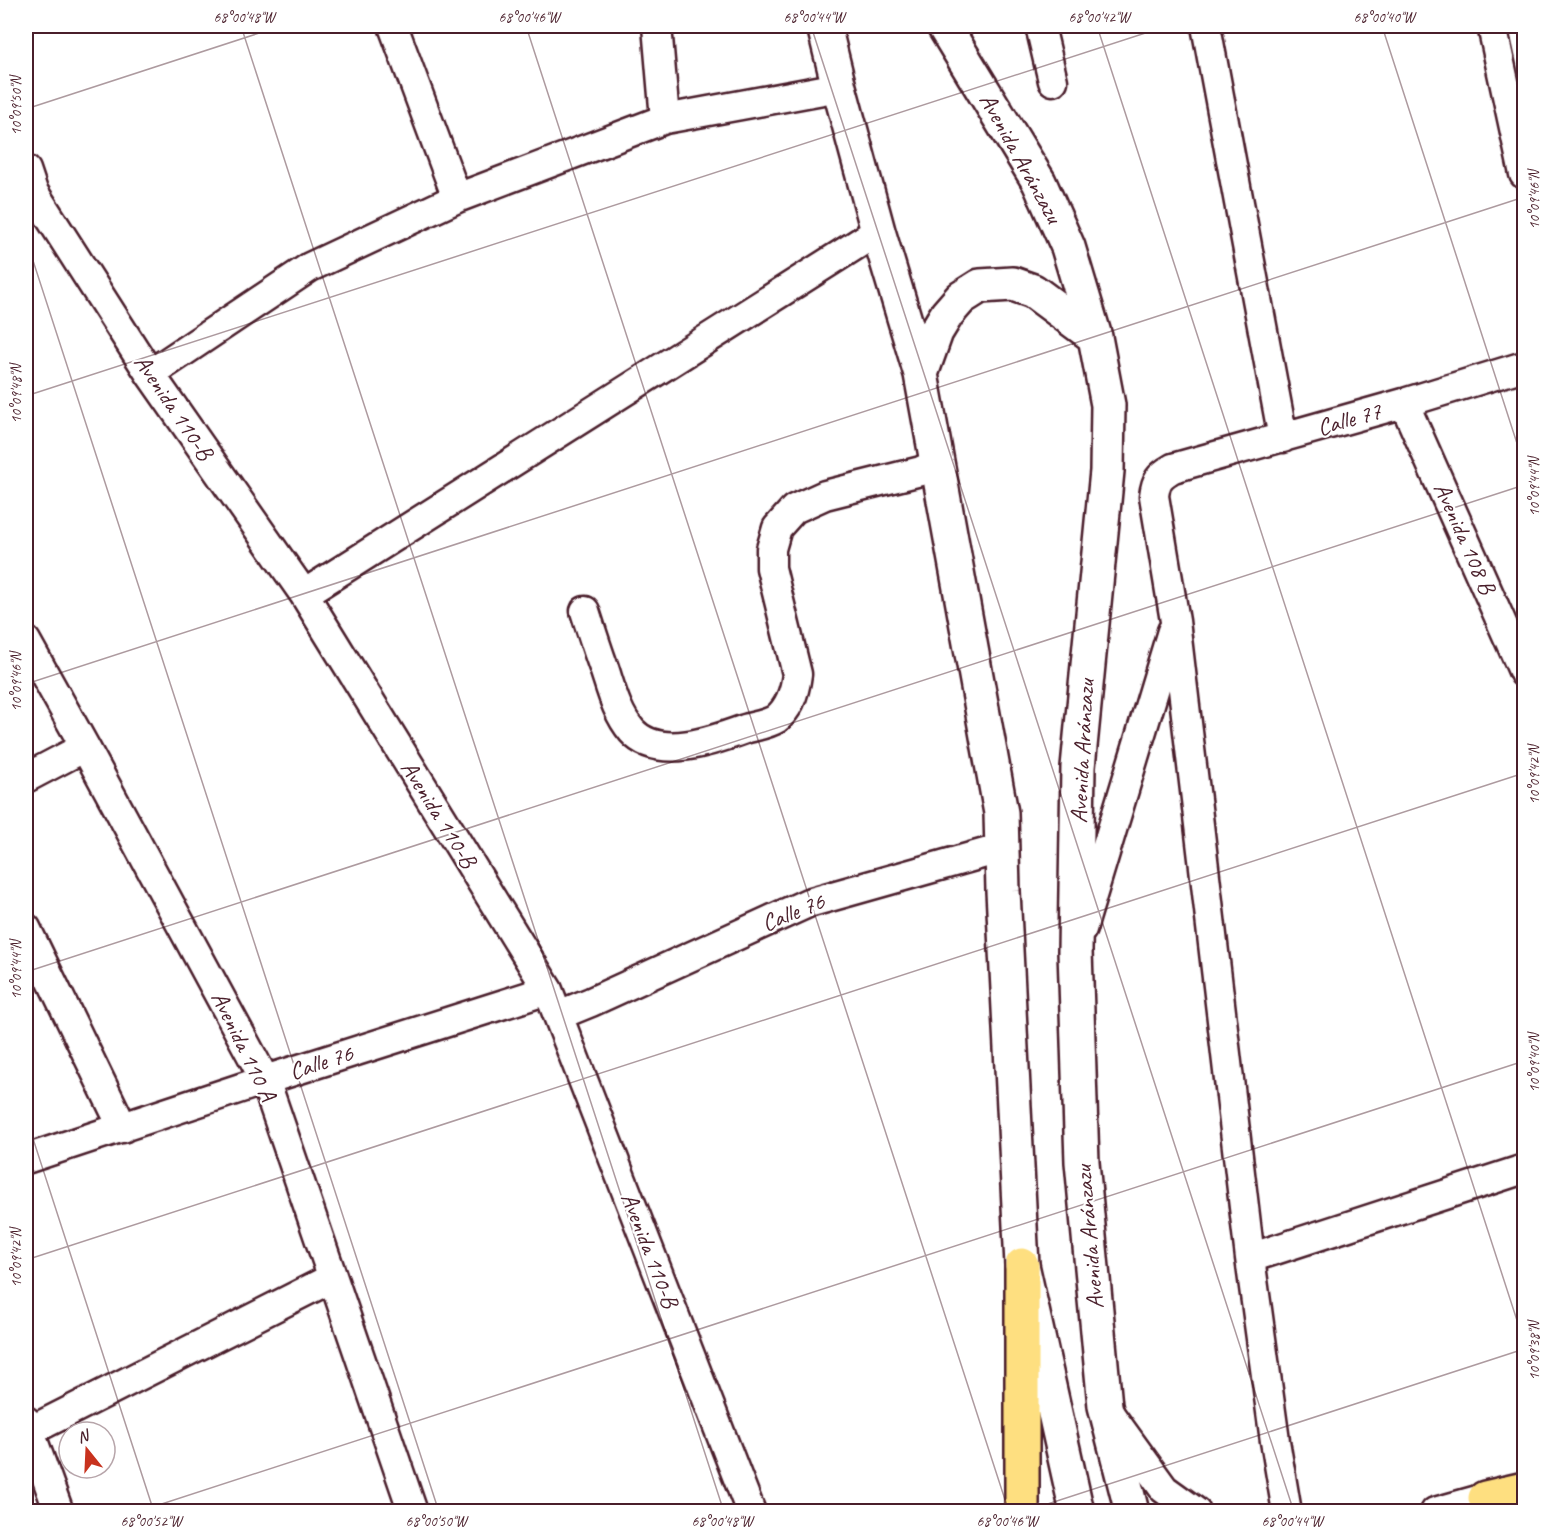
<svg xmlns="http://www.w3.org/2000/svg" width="1550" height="1537" viewBox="0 0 1550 1537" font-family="Caveat,sans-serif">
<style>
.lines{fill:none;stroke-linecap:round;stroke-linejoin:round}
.minor-casing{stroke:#4a1f2b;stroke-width:33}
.secondary-casing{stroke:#4a1f2b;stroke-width:38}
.trunk-casing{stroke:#4a1f2b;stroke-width:38}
.minor{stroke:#fff;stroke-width:28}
.secondary{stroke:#fff;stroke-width:33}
.trunk{stroke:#fedf80;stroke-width:33}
.ticks{fill:none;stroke:#4a1f2b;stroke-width:1.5;stroke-opacity:0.45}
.labels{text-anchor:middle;stroke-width:4.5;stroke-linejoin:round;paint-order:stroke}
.street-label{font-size:24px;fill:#4a1f2b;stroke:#fff}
.neatline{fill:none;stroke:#4a1f2b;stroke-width:2}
.ticks-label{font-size:15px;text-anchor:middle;fill:#4a1f2b}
</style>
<rect width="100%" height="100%" fill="#fff"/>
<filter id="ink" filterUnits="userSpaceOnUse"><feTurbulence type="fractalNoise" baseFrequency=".0167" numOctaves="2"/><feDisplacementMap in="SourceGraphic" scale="12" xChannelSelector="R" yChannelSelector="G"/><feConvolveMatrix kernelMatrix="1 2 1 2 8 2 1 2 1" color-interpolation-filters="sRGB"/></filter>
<g filter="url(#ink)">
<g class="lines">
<g class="minor-casing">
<path id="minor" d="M 393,26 L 457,198
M 657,26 L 665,119
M 1040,26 L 1053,81
M 1206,26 L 1283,438
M 1492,26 L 1524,174
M 26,170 L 33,191 L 150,374 L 304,594 L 548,990 L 751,1512
M 150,374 L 310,267 L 457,198 L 665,119 L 839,87
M 1404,403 L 1524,673
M 304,594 L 878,231
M 585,611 C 591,630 597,649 604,668 C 611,689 617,714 632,731 C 658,761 715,740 745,729 C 755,726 768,724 776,719 C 790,708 795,691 797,674 L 771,568 L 771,549 L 777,528 L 794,509 L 825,495 L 921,471 L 938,463
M 26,641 L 85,747 L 265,1080 L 413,1512
M 26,778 L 85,747
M 26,928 L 123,1128
M 1082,929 L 1172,631
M 559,1015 L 591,1002 L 808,903 L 1003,848
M 26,1159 L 265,1080 L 548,990
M 1250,1258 L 1524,1169
M 1109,1413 L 1164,1489 L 1196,1512
M 26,1421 L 59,1512
M 26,1433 L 332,1278
M 1287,1512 L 1275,1441 L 1250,1258 L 1175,621 L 1154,496 C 1156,480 1159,476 1173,468 L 1404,403 L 1524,366
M 1435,1512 L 1485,1498 L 1505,1491"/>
</g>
<g class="secondary-casing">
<path id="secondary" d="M 824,26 L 839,87 L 878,231 L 921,374 L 1001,813 L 1003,891 L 1022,1265 L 1077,1512
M 944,26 L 1039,182 L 1068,247 L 1095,337 L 1108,405 L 1107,471 L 1078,767 L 1075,951 L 1082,1162 L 1105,1406 L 1132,1512
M 921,374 L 936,332 L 947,314 L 961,298 L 980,286 L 1013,284 L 1033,291 L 1095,337"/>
</g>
<g class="trunk-casing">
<path id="trunk" d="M 1485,1498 L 1524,1489
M 1022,1512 L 1022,1265"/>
</g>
<use href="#minor" class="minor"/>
<use href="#secondary" class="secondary"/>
<use href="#trunk" class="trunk"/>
</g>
</g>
<path class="ticks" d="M 241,26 L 724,1512M 526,26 L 1009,1512M 811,26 L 1294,1512M 1097,26 L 1524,1342M 1382,26 L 1524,465M 26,109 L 281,26M 26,239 L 439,1512M 26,396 L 1167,26M 26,684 L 1524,197M 26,972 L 1524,485M 26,1117 L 154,1512M 26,1260 L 1524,773M 137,1512 L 1524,1061M 1023,1512 L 1524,1349"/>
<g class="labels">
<g class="street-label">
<text transform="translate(1021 158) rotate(61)" y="8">Avenida Aránzazu</text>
<text transform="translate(174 407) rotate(56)" y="8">Avenida 110-B</text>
<text transform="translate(1349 419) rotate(-16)" y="8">Calle 77</text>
<text transform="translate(1465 538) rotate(66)" y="8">Avenida 108 B</text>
<text transform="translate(1082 751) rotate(-87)" y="8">Avenida Aránzazu</text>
<text transform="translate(439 814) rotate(58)" y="8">Avenida 110-B</text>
<text transform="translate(793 912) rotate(-22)" y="8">Calle 76</text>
<text transform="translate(244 1046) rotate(64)" y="8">Avenida 110 A</text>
<text transform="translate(321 1062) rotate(-18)" y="8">Calle 76</text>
<text transform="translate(1089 1237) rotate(-95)" y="8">Avenida Aránzazu</text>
<text transform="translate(650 1250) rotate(69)" y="8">Avenida 110-B</text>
</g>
</g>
<rect width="1550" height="1537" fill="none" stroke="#fff" stroke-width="66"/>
<g transform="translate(87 1450) rotate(342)"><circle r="28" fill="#ffffff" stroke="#b7a5aa" stroke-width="1.5"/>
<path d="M0-4.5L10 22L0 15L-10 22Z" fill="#c8321e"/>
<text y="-9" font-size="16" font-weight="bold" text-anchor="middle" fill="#4a1f2b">N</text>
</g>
<rect x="33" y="33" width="1484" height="1471" class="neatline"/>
<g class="ticks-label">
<text x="244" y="22">68°00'48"W</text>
<text x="529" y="22">68°00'46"W</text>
<text x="814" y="22">68°00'44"W</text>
<text x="1099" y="22">68°00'42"W</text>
<text x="1384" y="22">68°00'40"W</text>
<text transform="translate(16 106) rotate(-90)" y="5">10°09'50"N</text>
<text transform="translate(1534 200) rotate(-90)" y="5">10°09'46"N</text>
<text transform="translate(16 394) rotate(-90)" y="5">10°09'48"N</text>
<text transform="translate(1534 487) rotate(-90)" y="5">10°09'44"N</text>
<text transform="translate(16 682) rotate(-90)" y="5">10°09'46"N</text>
<text transform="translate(1534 775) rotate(-90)" y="5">10°09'42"N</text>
<text transform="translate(16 970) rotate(-90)" y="5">10°09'44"N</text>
<text transform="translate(1534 1063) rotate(-90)" y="5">10°09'40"N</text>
<text transform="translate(16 1258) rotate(-90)" y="5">10°09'42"N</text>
<text transform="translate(1534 1351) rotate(-90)" y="5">10°09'38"N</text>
<text x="151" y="1526">68°00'52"W</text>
<text x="436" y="1526">68°00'50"W</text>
<text x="722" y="1526">68°00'48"W</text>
<text x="1007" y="1526">68°00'46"W</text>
<text x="1292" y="1526">68°00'44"W</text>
</g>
</svg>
